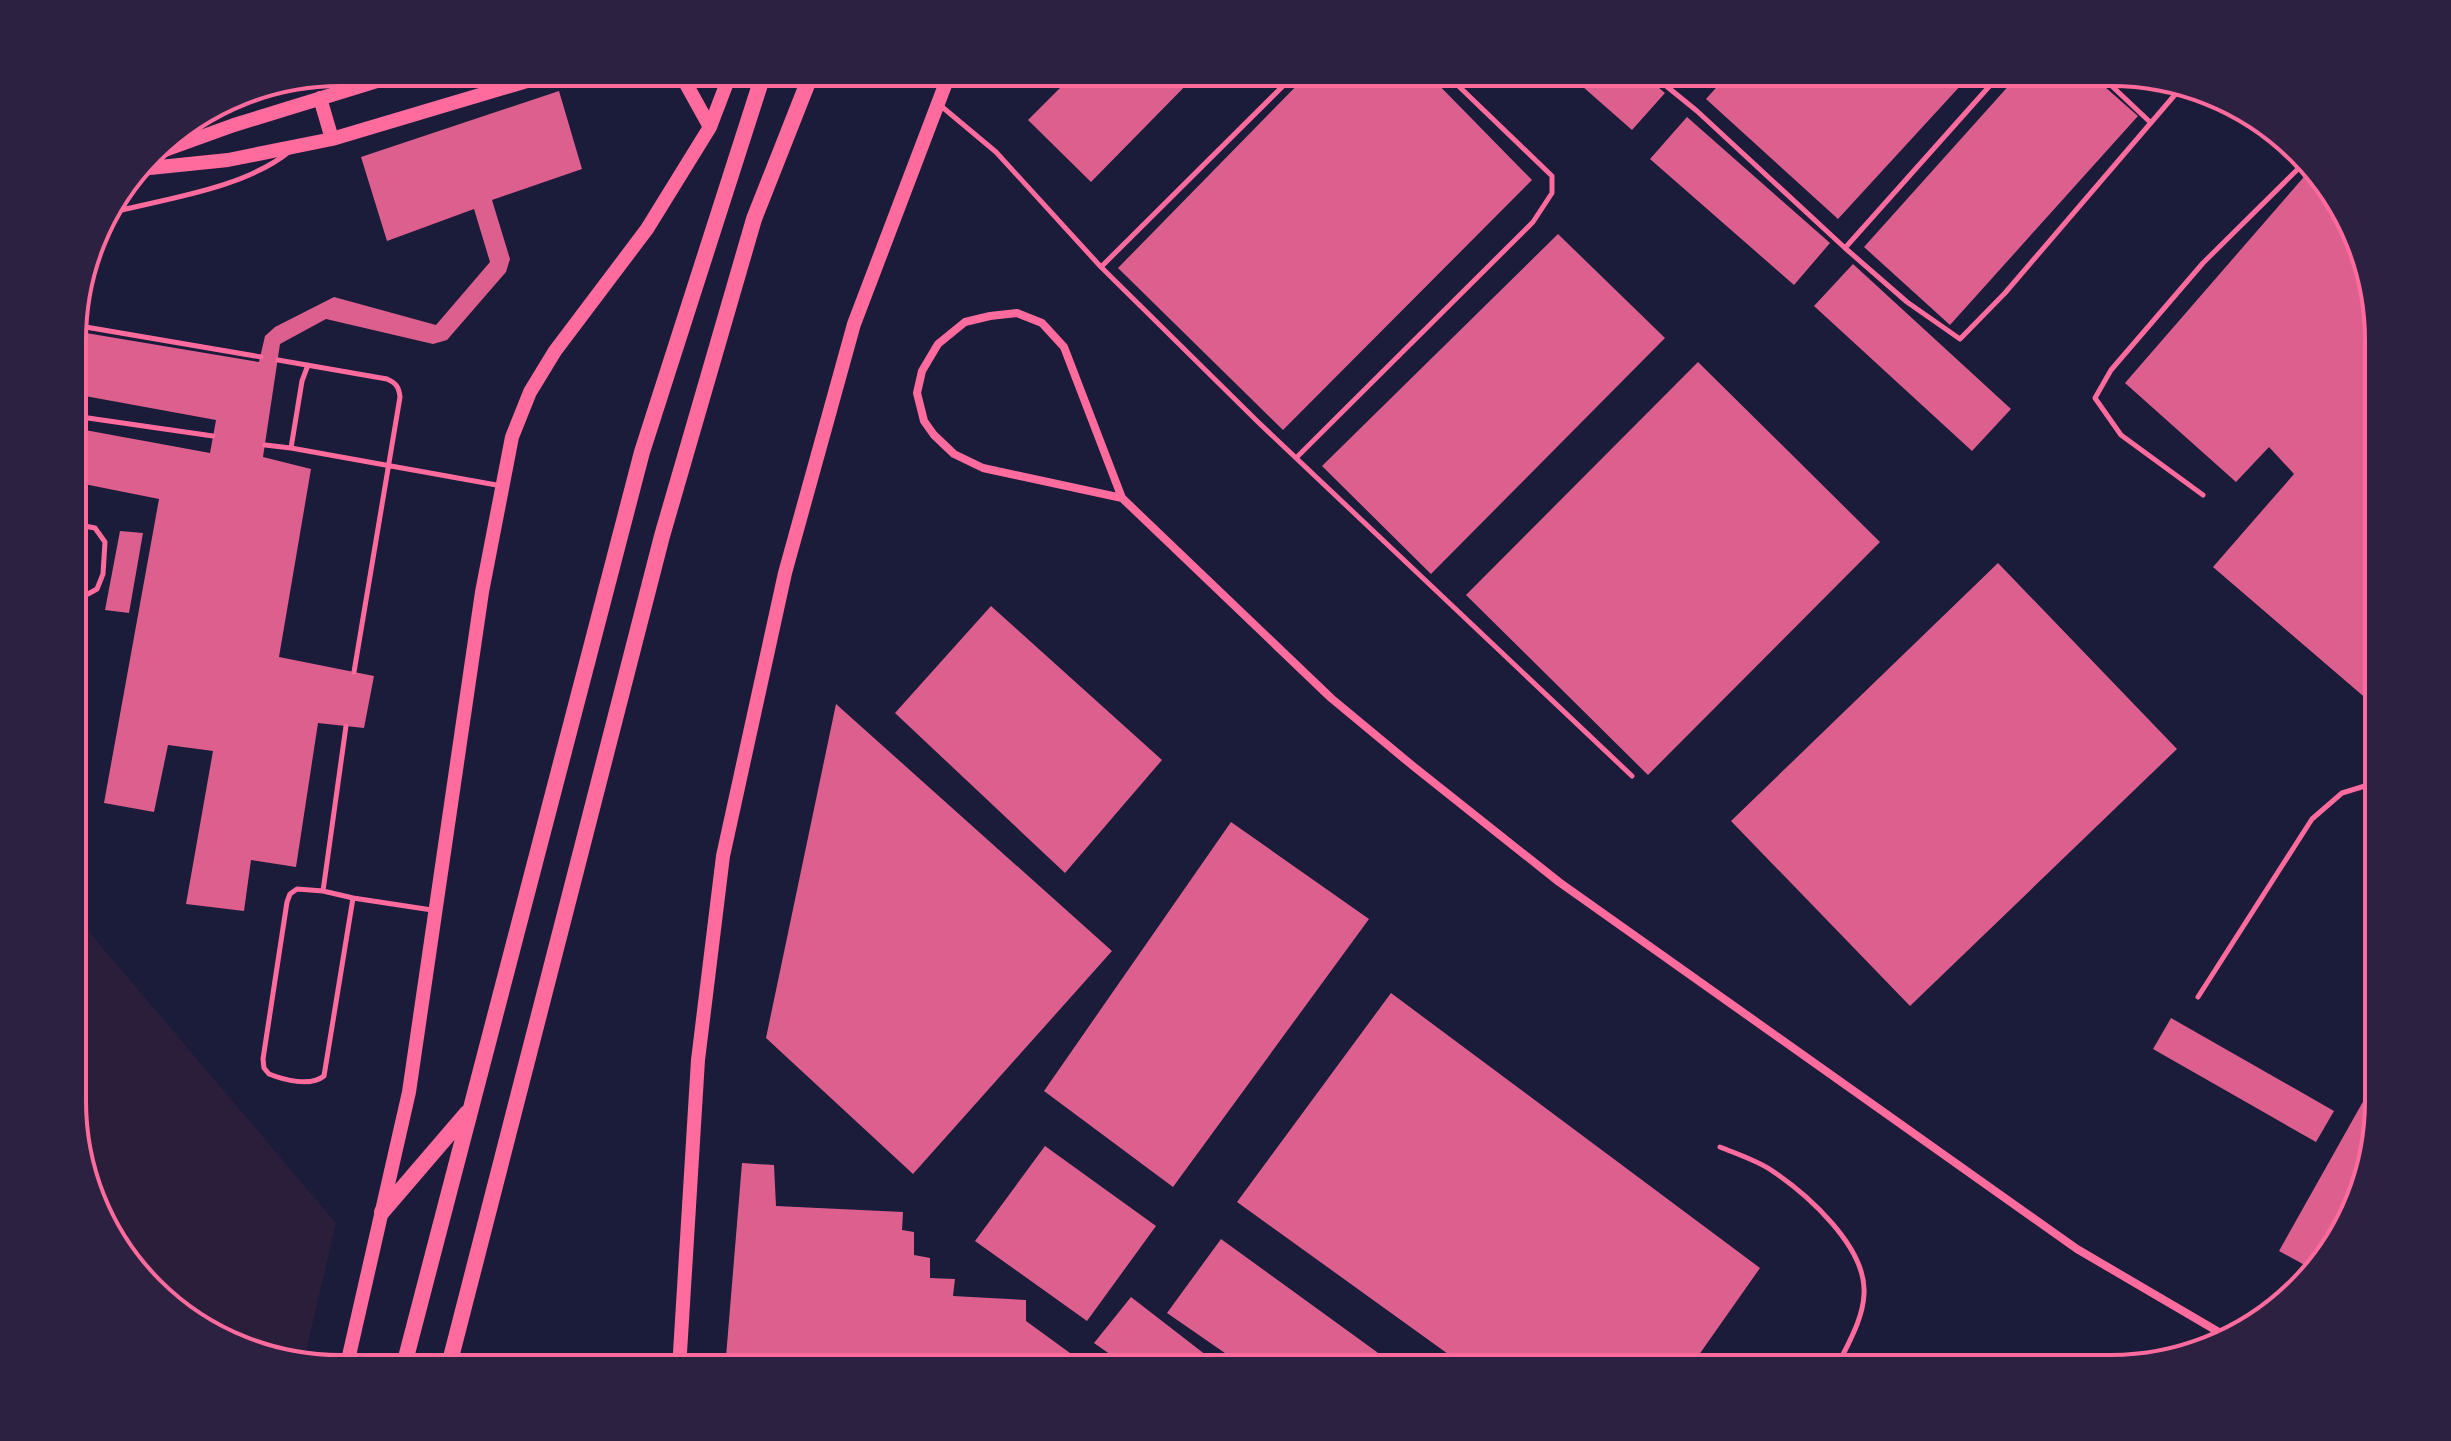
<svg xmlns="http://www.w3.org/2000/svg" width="2451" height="1441" viewBox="0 0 2451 1441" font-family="'Sofia Sans Condensed',sans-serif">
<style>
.green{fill:#2a1e3b}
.building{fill:#dd5f8e}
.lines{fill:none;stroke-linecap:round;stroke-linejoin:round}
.service{stroke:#ff6b9d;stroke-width:5}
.minor{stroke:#ff6b9d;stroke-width:8}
.tertiary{stroke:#ff6b9d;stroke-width:14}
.primary{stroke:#ff6b9d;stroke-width:16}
.rim{fill:none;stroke:#ff6b9d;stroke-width:4}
</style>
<rect width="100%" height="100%" fill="#1b1b3a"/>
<path class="green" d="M 74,914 L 336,1223 L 304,1360 L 206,1333 L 117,1250 L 74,1136 Z"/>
<path class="building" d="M 1076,72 L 1199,72 L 1091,182 L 1028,120 Z
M 1310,72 L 1426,72 L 1532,180 L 1283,430 L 1118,268 Z
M 1566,72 L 1640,72 L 1665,93 L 1632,130 Z
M 1730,72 L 1973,72 L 1838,219 L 1706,99 Z
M 2021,72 L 2088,72 L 2138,116 L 1950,325 L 1864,247 Z
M 559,91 L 582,169 L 492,200 L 510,259 L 506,272 L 447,340 L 433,344 L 326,319 L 280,344 L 263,457 L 311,469 L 279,657 L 374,676 L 364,728 L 318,723 L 296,867 L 251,860 L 244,911 L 186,904 L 213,751 L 168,745 L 154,812 L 104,803 L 159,499 L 74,482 L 74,428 L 210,453 L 216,420 L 74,394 L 74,331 L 259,362 L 265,336 L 275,327 L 334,297 L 436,325 L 490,262 L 474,209 L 387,241 L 361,157 Z
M 1687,117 L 1830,243 L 1794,285 L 1650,159 Z
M 2309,171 L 2343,206 L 2378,322 L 2378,704 L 2376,707 L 2213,567 L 2294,474 L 2269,447 L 2236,482 L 2125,383 Z
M 1558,234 L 1665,338 L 1431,574 L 1322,466 Z
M 1853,264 L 2011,409 L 1972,451 L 1814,306 Z
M 1698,362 L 1880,542 L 1648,775 L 1466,595 Z
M 120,531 L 143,533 L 129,613 L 105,610 Z
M 1998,563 L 2177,749 L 1910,1006 L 1731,821 Z
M 991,606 L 1162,760 L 1065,873 L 895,713 Z
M 836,704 L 1112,951 L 913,1174 L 766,1038 Z
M 1231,822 L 1369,919 L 1173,1187 L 1044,1091 Z
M 1391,993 L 1760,1268 L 1689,1369 L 1449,1369 L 1455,1359 L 1237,1202 Z
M 2171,1018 L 2334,1111 L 2316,1142 L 2153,1049 Z
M 2365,1098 L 2378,1106 L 2378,1118 L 2343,1235 L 2310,1268 L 2279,1251 Z
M 1045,1146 L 1156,1226 L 1087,1321 L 975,1241 Z
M 742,1163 L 774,1165 L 776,1206 L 903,1212 L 902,1230 L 914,1232 L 914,1255 L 930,1258 L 930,1278 L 955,1279 L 953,1296 L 1026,1300 L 1026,1321 L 1092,1369 L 725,1369 Z
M 1221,1239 L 1381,1355 L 1371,1369 L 1248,1369 L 1167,1313 Z
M 1131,1297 L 1224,1369 L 1131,1369 L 1094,1343 Z"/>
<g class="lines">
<path class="service" d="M 1649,72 L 1697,111 L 1845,248
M 2002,72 L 1845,248 L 1907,302 L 1960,339 L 2005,293 L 2179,90
M 2097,72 L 2151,123
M 941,106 L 996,152 L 1101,267 L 1258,422 L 1632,776
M 105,214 C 163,199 244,189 290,151
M 1101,267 L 1297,72
M 74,325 L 261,357
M 278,360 L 387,379 C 396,383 399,387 400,397 L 354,672
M 308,365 L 302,381 L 291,448 L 502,486
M 74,416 L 213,436
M 265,445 L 291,448
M 1296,458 L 1533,222 L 1552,193 L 1552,176 L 1444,72
M 2203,495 L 2121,435 L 2095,398 L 2111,370 L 2203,263 L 2302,165
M 74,524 L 95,528 L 105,542 L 103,574 L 97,589 L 88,594 L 74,594
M 346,726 L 323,891 L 297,889 L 290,894 L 287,902 L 263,1059 L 264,1068 L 269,1074 C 284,1080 310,1087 324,1076 L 353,898 L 432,910
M 323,891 L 353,898
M 2198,997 L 2312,819 L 2342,793 L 2378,782
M 1720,1147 C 1737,1154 1756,1160 1771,1170 C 1807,1194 1867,1247 1864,1294 C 1863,1320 1847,1345 1836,1369"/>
<path class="minor" d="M 1122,498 L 983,468 L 954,454 L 934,435 L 924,421 L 917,393 L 922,371 L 938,344 L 965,322 L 990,316 L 1017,313 L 1042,323 L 1064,347 L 1122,498 L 1331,698 L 1413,766 L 1559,882 L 2077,1249 L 2229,1338"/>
<path class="tertiary" d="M 674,72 L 685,82 L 710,127
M 320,98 L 332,139
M 151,155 L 234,125 L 406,72
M 140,169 L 228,160 L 332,139 L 557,72
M 346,1369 L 409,1092 L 482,592 L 512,437 L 530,392 L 555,351 L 647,229 L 710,127 L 731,72
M 679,1369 L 698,1060 L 723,856 L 785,573 L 854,324 L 950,72"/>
<path class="primary" d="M 382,1212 L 467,1113
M 403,1369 L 642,452 L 764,72
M 448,1369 L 662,536 L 754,219 L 812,72"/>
</g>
<path d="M0 0H2451V1441H0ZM340 86H2111A254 254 0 0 1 2365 340V1101A254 254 0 0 1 2111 1355H340A254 254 0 0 1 86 1101V340A254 254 0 0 1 340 86Z" fill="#2d2142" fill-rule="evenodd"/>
<path class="rim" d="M340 86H2111A254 254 0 0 1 2365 340V1101A254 254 0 0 1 2111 1355H340A254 254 0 0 1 86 1101V340A254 254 0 0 1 340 86Z"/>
</svg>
